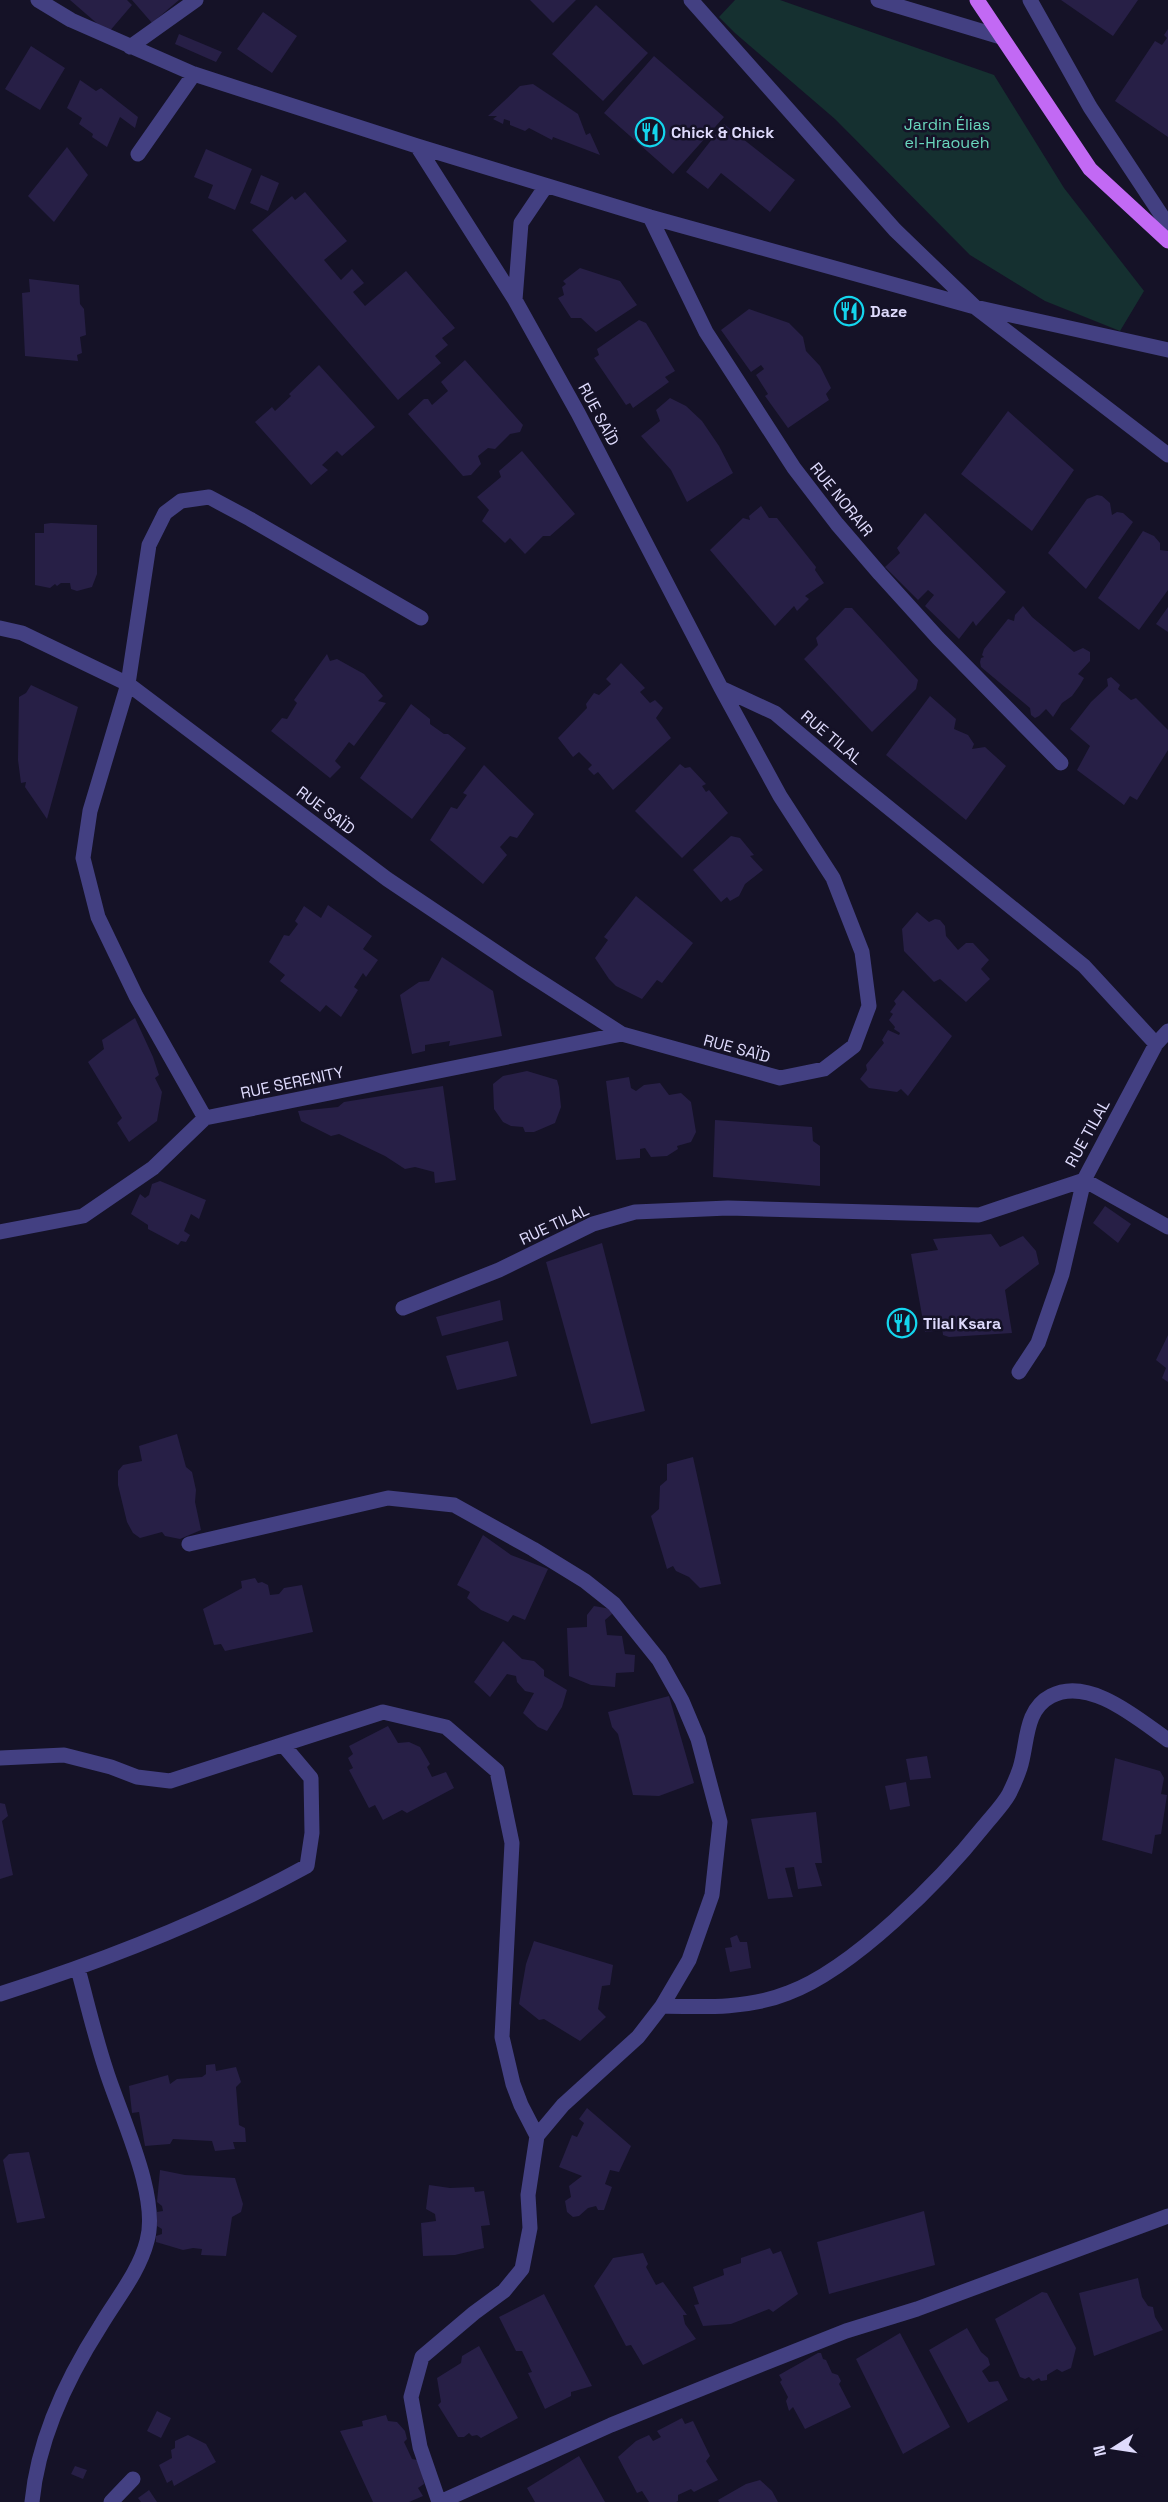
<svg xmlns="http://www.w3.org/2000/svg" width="1168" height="2502" viewBox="0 0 1168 2502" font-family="'Space Grotesk',sans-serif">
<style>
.green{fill:#153030}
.building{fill:#271f46}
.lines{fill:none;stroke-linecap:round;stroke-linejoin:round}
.minor{stroke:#434082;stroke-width:15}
.major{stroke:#c269f4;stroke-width:15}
.labels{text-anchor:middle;stroke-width:5;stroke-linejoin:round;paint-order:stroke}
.park-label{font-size:16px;fill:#6ad8be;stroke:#151227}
.poi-label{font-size:16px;font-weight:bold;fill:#dedafc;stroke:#151227;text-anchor:start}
.street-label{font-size:16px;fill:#dedafc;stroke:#151227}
</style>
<rect width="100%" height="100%" fill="#151227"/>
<path class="green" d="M 735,0 L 780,0 L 994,75 L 1064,188 L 1144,291 L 1120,331 L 1045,301 L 970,255 L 835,119 L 735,33 L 719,17 Z"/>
<path class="building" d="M 70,0 L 127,0 L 132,5 L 108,33 Z
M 132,0 L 179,0 L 152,23 Z
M 530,0 L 576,0 L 553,23 Z
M 1061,0 L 1138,0 L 1113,36 Z
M 596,5 L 648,53 L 603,101 L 552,54 Z
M 263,12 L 297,36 L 272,73 L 237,49 Z
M 1168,29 L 1168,137 L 1115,101 L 1155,41 L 1162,45 L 1167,38 L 1164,35 Z
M 179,34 L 222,52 L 216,62 L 175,44 Z
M 31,46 L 65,68 L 40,110 L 5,89 Z
M 654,56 L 724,117 L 673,174 L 604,113 Z
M 80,80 L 96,91 L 101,88 L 138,117 L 135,128 L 120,117 L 107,147 L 92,137 L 93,134 L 79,124 L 82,118 L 67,108 Z
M 533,84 L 578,114 L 586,135 L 590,133 L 600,155 L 553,137 L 552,140 L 529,128 L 525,131 L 510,125 L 510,121 L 504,119 L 503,124 L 493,119 L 497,116 L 488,116 L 520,86 Z
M 724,124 L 795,180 L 770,212 L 721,173 L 708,189 L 686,172 Z
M 67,147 L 88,175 L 54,222 L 28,196 Z
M 206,149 L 252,169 L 235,210 L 208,198 L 213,185 L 194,177 Z
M 261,175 L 279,183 L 268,211 L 250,203 Z
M 305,192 L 347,241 L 324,260 L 341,280 L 352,269 L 364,283 L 353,292 L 365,306 L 406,271 L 455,328 L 442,338 L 448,345 L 435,356 L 441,363 L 398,400 L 252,230 L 292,196 L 295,200 Z
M 580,268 L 620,281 L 637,305 L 596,332 L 581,318 L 571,318 L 558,298 L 564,295 L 562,287 L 566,284 L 563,281 Z
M 29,279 L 79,285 L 80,304 L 84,309 L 86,335 L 80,337 L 82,353 L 77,355 L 78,361 L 25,356 L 22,293 L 30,292 Z
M 749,309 L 789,323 L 803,337 L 806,351 L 820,366 L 831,388 L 826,394 L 829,400 L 788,428 L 765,396 L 768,394 L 756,375 L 764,369 L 761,365 L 751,372 L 721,330 Z
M 639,320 L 646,323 L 675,371 L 665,377 L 669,382 L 633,408 L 630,403 L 626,405 L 594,358 L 599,355 L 597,349 Z
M 465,360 L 523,425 L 520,432 L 510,434 L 495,449 L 488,448 L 478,456 L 481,464 L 471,475 L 463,476 L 408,414 L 424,399 L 428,399 L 432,405 L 448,391 L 441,382 Z
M 319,365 L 375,427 L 342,456 L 337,451 L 322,465 L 328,470 L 311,485 L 255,422 L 272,407 L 275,411 L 291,396 L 289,394 Z
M 670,398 L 686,406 L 702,421 L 719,446 L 733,473 L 687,502 L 671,470 L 641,436 L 660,421 L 656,410 Z
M 1008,411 L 1074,470 L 1032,531 L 961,474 Z
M 522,451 L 575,514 L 550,536 L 543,536 L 525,554 L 510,538 L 505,543 L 482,521 L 489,510 L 477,497 L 501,477 L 499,471 Z
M 1097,495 L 1102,496 L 1110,503 L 1112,515 L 1117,512 L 1123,513 L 1133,522 L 1086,589 L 1048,553 L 1087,499 Z
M 761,506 L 769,518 L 777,518 L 816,567 L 815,570 L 824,583 L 805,596 L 809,599 L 797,611 L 794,606 L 775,626 L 710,550 L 743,518 L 750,520 L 749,516 Z
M 925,513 L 1006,592 L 976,626 L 973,621 L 959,639 L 925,606 L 934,595 L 928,590 L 918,600 L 885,567 L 900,553 L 897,548 Z
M 51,523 L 97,525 L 97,574 L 92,587 L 77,591 L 71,589 L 70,583 L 61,583 L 57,586 L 55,584 L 50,588 L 35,585 L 35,533 L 44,533 L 44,524 Z
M 1143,531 L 1154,536 L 1160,543 L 1160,550 L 1168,551 L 1168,590 L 1139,630 L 1098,598 Z
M 1023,606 L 1032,617 L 1074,652 L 1083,648 L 1090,652 L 1090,661 L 1078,674 L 1084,678 L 1080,685 L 1072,696 L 1062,703 L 1053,717 L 1046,709 L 1039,716 L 1035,718 L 1031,715 L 1030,708 L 981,667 L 980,662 L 981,658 L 984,657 L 982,655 L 984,649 L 1008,619 L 1014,621 L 1015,615 Z
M 1168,607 L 1168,632 L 1156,624 Z
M 845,608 L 852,608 L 918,680 L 916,689 L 872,732 L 804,659 L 818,645 L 816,638 Z
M 327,654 L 330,661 L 337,659 L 364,674 L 383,696 L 378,701 L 386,703 L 354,746 L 349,742 L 335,761 L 341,767 L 330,778 L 271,731 L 282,718 L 287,719 L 297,703 L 294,700 Z
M 621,663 L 645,688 L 640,692 L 650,703 L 655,700 L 663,708 L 656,718 L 671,738 L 613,790 L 598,772 L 594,775 L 588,769 L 592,765 L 579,752 L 573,757 L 558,738 L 587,708 L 586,704 L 594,693 L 599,695 L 611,684 L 606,679 Z
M 1111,677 L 1120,685 L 1118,689 L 1131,700 L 1136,698 L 1168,730 L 1168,750 L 1137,800 L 1130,796 L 1124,805 L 1077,770 L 1090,746 L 1070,729 L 1091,702 L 1108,686 L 1107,679 Z
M 31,685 L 78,707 L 47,819 L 25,787 L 26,782 L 21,783 L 18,760 L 19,697 L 26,693 Z
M 930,696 L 956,719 L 954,729 L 968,735 L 974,744 L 972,749 L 985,747 L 1006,766 L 966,820 L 886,755 Z
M 411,704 L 430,719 L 430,724 L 444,734 L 448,734 L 466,748 L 412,819 L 360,778 Z
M 680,764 L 685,768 L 690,767 L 706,784 L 702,786 L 706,792 L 709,790 L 728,813 L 682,858 L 635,811 Z
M 484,765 L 534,814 L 517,838 L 510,836 L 500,847 L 507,855 L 483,884 L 430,840 L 451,807 L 457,809 L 467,795 L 463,793 Z
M 731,836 L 740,838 L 754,855 L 750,856 L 763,870 L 745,884 L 739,896 L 730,901 L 727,897 L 721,902 L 693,870 Z
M 636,896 L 693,943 L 662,983 L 657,980 L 642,999 L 616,986 L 609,979 L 595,958 L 608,940 L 604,937 Z
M 328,905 L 372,936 L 363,949 L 378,960 L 366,977 L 363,973 L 354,987 L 358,990 L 341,1017 L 326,1005 L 320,1012 L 280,981 L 285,975 L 269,962 L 284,935 L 289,936 L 298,924 L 295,921 L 304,906 L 321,918 Z
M 917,912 L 929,922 L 935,919 L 940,920 L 945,926 L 946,936 L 958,950 L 966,943 L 973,943 L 989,960 L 981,969 L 990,979 L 966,1002 L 940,979 L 934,982 L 904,951 L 902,929 Z
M 442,957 L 493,991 L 502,1036 L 449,1046 L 450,1041 L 425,1045 L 425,1051 L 412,1054 L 400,995 L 419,982 L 429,981 Z
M 903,990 L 952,1036 L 908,1096 L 901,1089 L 897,1092 L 869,1088 L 860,1079 L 867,1070 L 866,1065 L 884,1043 L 882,1040 L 888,1030 L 899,1035 L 900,1033 L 894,1029 L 895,1027 L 889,1020 L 893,1014 L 890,1012 L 896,1004 L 894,1001 Z
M 135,1018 L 153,1057 L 159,1075 L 155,1078 L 162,1092 L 157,1121 L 129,1142 L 117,1123 L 122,1118 L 88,1062 L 104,1049 L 102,1040 Z
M 527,1071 L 557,1080 L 559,1087 L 561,1107 L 555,1123 L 534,1132 L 525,1132 L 523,1127 L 511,1126 L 503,1122 L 494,1109 L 493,1084 L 503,1076 Z
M 629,1077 L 631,1088 L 636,1091 L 644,1085 L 660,1083 L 669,1095 L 681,1093 L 691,1102 L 696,1132 L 691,1142 L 677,1146 L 678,1149 L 667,1156 L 651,1157 L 645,1148 L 640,1149 L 640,1158 L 616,1160 L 606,1081 Z
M 443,1086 L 456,1180 L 435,1183 L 434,1172 L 415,1167 L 405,1169 L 385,1156 L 339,1134 L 331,1136 L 301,1121 L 298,1111 L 338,1107 L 344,1102 Z
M 715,1120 L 812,1127 L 813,1141 L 820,1146 L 820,1186 L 713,1177 Z
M 160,1181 L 206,1200 L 199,1219 L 191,1214 L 184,1231 L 190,1235 L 186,1242 L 181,1241 L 178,1245 L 148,1229 L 148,1225 L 131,1214 L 140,1194 L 145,1198 L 149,1195 L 152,1184 Z
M 1105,1206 L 1131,1224 L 1118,1243 L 1093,1223 Z
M 991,1234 L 1000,1247 L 1023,1236 L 1036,1251 L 1039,1264 L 1005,1290 L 1012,1333 L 949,1337 L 943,1335 L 942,1326 L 935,1331 L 925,1332 L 911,1254 L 938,1250 L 933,1239 Z
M 602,1243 L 645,1411 L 591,1424 L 546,1262 Z
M 500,1300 L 503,1320 L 442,1336 L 436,1317 Z
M 1168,1335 L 1168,1382 L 1162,1378 L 1166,1368 L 1156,1360 Z
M 508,1341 L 517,1376 L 457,1390 L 446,1356 Z
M 177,1434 L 186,1467 L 192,1472 L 196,1490 L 195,1502 L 201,1530 L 180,1539 L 165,1536 L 162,1532 L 140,1538 L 133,1533 L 127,1522 L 118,1485 L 118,1471 L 123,1465 L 142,1461 L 139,1446 Z
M 693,1457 L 721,1584 L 700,1588 L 689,1577 L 676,1571 L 673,1566 L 667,1569 L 651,1516 L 659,1509 L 660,1486 L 667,1480 L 667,1464 Z
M 483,1535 L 511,1555 L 548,1569 L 525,1620 L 513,1615 L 508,1622 L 481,1610 L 467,1598 L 470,1592 L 457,1585 Z
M 255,1578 L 258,1583 L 262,1582 L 268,1585 L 270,1595 L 279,1594 L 284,1588 L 302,1585 L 313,1632 L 225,1651 L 221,1644 L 214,1645 L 203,1609 L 242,1588 L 241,1581 Z
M 594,1606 L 611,1609 L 612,1614 L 605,1620 L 607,1635 L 622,1636 L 625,1654 L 635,1655 L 634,1672 L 616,1673 L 615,1687 L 591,1685 L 569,1676 L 567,1628 L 587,1627 L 587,1615 Z
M 503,1641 L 522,1659 L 534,1661 L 544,1670 L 544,1676 L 567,1690 L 562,1707 L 547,1731 L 538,1727 L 523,1713 L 534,1693 L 525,1691 L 517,1682 L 516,1676 L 507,1674 L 490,1697 L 474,1682 Z
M 669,1696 L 694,1783 L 659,1796 L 633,1795 L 618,1734 L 612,1727 L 608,1712 Z
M 388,1726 L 398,1743 L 409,1742 L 420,1747 L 430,1764 L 427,1767 L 432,1777 L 446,1772 L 454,1788 L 407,1813 L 402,1810 L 383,1820 L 375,1805 L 369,1808 L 349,1770 L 353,1768 L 348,1758 L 353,1754 L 349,1746 Z
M 927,1756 L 931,1778 L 910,1780 L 906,1759 Z
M 1115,1758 L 1160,1771 L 1164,1778 L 1161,1794 L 1167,1795 L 1161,1834 L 1155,1835 L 1152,1854 L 1102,1840 Z
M 906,1782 L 910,1806 L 890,1810 L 885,1786 Z
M 0,1803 L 5,1804 L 8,1816 L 2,1821 L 13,1875 L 0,1879 Z
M 816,1812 L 822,1863 L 815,1863 L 822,1886 L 798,1889 L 794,1867 L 785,1868 L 793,1897 L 768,1899 L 751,1819 Z
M 737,1935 L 740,1942 L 747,1942 L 751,1968 L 730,1972 L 725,1948 L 732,1947 L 730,1938 Z
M 534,1941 L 613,1965 L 610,1985 L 602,1986 L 598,2009 L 606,2017 L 580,2041 L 544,2019 L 539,2020 L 519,2004 L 526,1964 Z
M 215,2064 L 216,2071 L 236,2067 L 241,2082 L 236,2087 L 239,2125 L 245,2128 L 246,2142 L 233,2142 L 235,2149 L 215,2151 L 212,2141 L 173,2139 L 170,2144 L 145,2146 L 139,2112 L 132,2113 L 129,2086 L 168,2075 L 170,2084 L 177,2079 L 202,2077 L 206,2074 L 206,2065 Z
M 587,2108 L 631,2146 L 619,2172 L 610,2170 L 605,2184 L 612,2187 L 604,2210 L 598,2210 L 596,2206 L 588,2208 L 579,2216 L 573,2217 L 567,2212 L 565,2201 L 571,2197 L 569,2186 L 582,2176 L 559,2167 L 572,2135 L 577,2137 L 584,2123 L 579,2119 Z
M 29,2152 L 45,2218 L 17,2223 L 3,2160 L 9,2154 Z
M 160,2170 L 185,2175 L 235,2178 L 243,2204 L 241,2212 L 232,2217 L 226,2256 L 201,2255 L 202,2249 L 193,2248 L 183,2250 L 156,2242 L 156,2236 L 162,2234 L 162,2229 L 157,2226 L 157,2212 L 163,2211 L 162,2206 L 157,2202 Z
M 429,2185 L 450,2188 L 474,2187 L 475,2192 L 484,2191 L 490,2225 L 481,2226 L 484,2248 L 455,2255 L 423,2256 L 421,2223 L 436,2221 L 435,2214 L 426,2209 Z
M 924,2211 L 935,2265 L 829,2294 L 817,2242 Z
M 770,2248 L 773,2254 L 781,2251 L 798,2294 L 773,2312 L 769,2309 L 731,2324 L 703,2326 L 694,2305 L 699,2304 L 693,2287 L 724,2275 L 723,2269 L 741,2263 L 741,2258 Z
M 643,2253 L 648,2264 L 646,2267 L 656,2285 L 663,2282 L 687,2315 L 683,2315 L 685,2324 L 696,2339 L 643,2365 L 631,2345 L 626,2346 L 594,2286 L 613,2258 Z
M 1138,2278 L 1142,2297 L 1148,2306 L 1153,2307 L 1155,2317 L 1163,2330 L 1094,2356 L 1079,2293 Z
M 1042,2292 L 1047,2293 L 1076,2348 L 1071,2368 L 1062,2372 L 1057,2369 L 1047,2375 L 1047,2380 L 1041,2381 L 1039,2378 L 1033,2381 L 1029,2377 L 1025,2379 L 1020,2377 L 995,2319 Z
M 544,2294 L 592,2386 L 571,2392 L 571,2396 L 545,2409 L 528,2373 L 532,2372 L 522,2351 L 516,2351 L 499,2317 Z
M 967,2328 L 981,2352 L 988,2358 L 990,2365 L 982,2371 L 989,2382 L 998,2381 L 1008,2400 L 968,2423 L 929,2350 Z
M 900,2333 L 950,2427 L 903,2454 L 856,2359 Z
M 479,2346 L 518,2418 L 481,2438 L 477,2435 L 472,2436 L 469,2433 L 464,2437 L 458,2437 L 438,2405 L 441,2402 L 437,2378 L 461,2363 L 462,2356 Z
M 818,2353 L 821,2353 L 823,2359 L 826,2360 L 832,2373 L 838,2375 L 841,2381 L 839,2384 L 851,2407 L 805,2429 L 793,2407 L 789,2411 L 786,2401 L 788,2397 L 780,2382 L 782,2380 L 779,2375 Z
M 157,2411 L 171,2418 L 161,2438 L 147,2431 Z
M 386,2415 L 388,2421 L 397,2422 L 405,2431 L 407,2439 L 404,2442 L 412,2459 L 417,2460 L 421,2466 L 424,2484 L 418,2488 L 423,2496 L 409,2502 L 373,2502 L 340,2431 L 363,2426 L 362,2421 Z
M 682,2418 L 685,2424 L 693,2421 L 710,2456 L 706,2461 L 718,2480 L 694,2492 L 691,2489 L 678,2495 L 678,2501 L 676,2502 L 649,2502 L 642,2491 L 637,2493 L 618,2457 L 636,2441 L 649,2435 L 653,2441 L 661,2437 L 657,2431 Z
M 188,2435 L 206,2444 L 216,2462 L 174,2486 L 172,2480 L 167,2483 L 159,2465 L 172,2458 L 171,2450 L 175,2448 L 175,2441 Z
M 579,2456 L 605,2502 L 535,2502 L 527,2488 Z
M 75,2466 L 87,2470 L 83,2479 L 71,2474 Z
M 760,2480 L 772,2491 L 778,2502 L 719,2502 L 718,2500 L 746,2484 Z
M 149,2490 L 157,2502 L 141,2502 L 138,2498 Z"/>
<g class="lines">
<path class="minor" d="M 38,0 L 71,20 L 194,74 L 417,146 L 650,217 L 975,307 L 1168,350
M 691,0 L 895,230 L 975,307 L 1168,455
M 878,0 L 1001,37
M 1030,0 L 1090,107 L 1168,225
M 130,47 L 196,0
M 138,154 L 194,74
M 650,217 L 706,332 L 794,468 L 837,524 L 880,574 L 938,638 L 1061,763
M 515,300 L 521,223 L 546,186
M 0,628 L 22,633 L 128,684 L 387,879 L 524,971 L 622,1034 L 780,1078 L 824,1069 L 854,1046 L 869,1006 L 862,952 L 833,878 L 780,796 L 721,688 L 578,413 L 515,300 L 417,146
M 721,688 L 775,713 L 847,774 L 1084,966 L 1156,1044
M 205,1118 L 136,996 L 98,917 L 83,858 L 90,811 L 128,684 L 149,545 L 165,513 L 181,501 L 209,497 L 250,519 L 421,618
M 0,1232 L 83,1216 L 153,1168 L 205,1118 L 622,1034
M 403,1308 L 499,1270 L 593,1224 L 635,1212 L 728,1208 L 979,1215 L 1084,1180 L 1156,1044 L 1168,1031
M 1019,1372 L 1038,1343 L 1062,1274 L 1084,1180 L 1168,1227
M 189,1544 L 388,1498 L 454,1505 L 533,1549 L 585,1581 L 614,1604 L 659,1660 L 682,1701 L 698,1739 L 720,1822 L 712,1895 L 689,1960 L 662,2006 L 638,2037 L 563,2105 L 537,2136 L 528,2195 L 530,2228 L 522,2269 L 504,2291 L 474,2313 L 422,2357 L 411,2397 L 420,2447 L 439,2502
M 0,1758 L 64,1755 L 111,1767 L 137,1777 L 170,1781 L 383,1712 L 446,1727 L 497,1771 L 512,1843 L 502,2037 L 513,2084 L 521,2105 L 537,2136
M 0,1994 C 106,1960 209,1920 307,1866 L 312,1833 L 311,1778 L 284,1746
M 662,2006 C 704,2007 748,2009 788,1993 C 853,1969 941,1880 984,1826 C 992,1816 1003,1805 1009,1794 C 1013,1786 1017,1777 1020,1768 C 1028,1743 1024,1710 1051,1696 C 1089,1676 1138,1719 1168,1740
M 32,2502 C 38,2439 67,2378 101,2325 C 117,2298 139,2272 147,2241 C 160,2196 120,2115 106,2070 C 95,2037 87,2002 78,1969
M 111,2502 L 133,2479
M 440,2502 L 611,2425 L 740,2373 L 846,2331 L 917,2309 L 1168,2216"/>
<path class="major" d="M 977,0 L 1090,169 L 1168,241"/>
</g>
<defs>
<g id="restaurant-ring" transform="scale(1.5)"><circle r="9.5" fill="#151227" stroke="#14d6ee" stroke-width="1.5"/><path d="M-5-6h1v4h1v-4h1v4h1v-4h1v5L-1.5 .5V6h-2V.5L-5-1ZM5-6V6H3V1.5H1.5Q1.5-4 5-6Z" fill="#14d6ee"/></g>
</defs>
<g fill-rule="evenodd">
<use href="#restaurant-ring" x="650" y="132"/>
<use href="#restaurant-ring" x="849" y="311"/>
<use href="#restaurant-ring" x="902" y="1323"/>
</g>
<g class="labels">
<g class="park-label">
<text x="947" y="130">Jardin Élias<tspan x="947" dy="18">el-Hraoueh</tspan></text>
</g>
<g class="poi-label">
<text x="671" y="138">Chick &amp; Chick</text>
<text x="870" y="317">Daze</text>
<text x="923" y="1329">Tilal Ksara</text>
</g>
<g class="street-label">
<text transform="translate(599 414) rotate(62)" y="6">RUE SAÏD</text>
<text transform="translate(842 499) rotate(51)" y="6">RUE NORAIR</text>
<text transform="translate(832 737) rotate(40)" y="6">RUE TILAL</text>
<text transform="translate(326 810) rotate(37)" y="6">RUE SAÏD</text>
<text transform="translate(737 1048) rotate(15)" y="6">RUE SAÏD</text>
<text transform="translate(292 1082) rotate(-12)" y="6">RUE SERENITY</text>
<text transform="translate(1087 1133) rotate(-61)" y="6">RUE TILAL</text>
<text transform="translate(554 1224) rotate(-25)" y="6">RUE TILAL</text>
</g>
</g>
<g transform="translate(1114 2448) rotate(258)" stroke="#151227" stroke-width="4.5" paint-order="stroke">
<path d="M0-4.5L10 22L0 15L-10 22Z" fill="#dedafc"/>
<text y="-9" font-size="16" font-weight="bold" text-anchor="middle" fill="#dedafc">N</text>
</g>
</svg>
